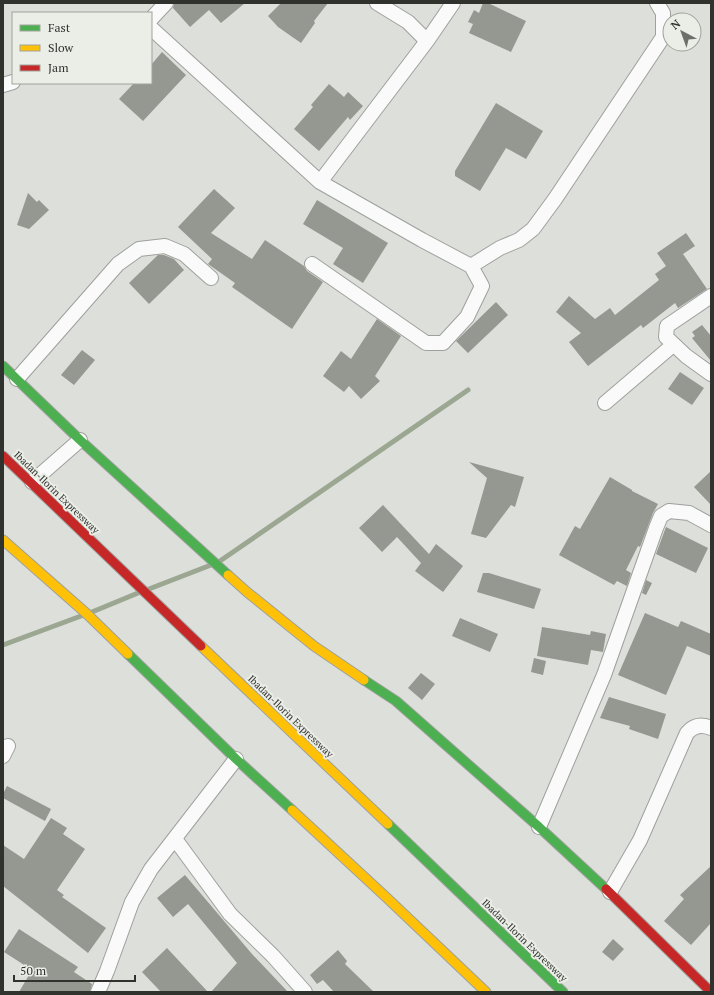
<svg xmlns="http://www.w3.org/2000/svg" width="714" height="995" viewBox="0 0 714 995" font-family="'PT Serif',serif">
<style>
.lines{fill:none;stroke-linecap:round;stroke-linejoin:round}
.stream{stroke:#9ba791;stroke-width:5}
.building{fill:#949890}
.street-casing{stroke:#9ea09c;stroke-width:16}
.fast-casing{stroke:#9ea09c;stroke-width:11}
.slow-casing{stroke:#9ea09c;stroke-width:11}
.jam-casing{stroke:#9ea09c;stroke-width:11}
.street{stroke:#fafafa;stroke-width:14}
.fast{stroke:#4caf50;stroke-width:9}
.slow{stroke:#ffc107;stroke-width:9}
.jam{stroke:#c62828;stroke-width:9}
.labels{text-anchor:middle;stroke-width:4;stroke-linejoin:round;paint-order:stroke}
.street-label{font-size:10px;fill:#30322e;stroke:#eaeee6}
</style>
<rect width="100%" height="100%" fill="#dddfdb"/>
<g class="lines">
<path class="stream" d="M 220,561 L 468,390
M 149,589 L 211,565
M 92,612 L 138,593
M 3,645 L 81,616"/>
</g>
<path class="building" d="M 174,3 L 245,3 L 221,23 L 209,10 L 190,27 L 173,8 Z
M 281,3 L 328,3 L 314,21 L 315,23 L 301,43 L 278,27 L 268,16 Z
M 483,3 L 488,3 L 526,21 L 511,52 L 469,33 L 473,24 L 468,22 L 474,10 L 479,13 Z
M 162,52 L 186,75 L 143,121 L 119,99 L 134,83 L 151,83 L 151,65 Z
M 329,84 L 344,97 L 348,92 L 363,106 L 350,120 L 348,117 L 319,151 L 294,129 L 313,107 L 311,105 Z
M 496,103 L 543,131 L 526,159 L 506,148 L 480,191 L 455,176 L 455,171 Z
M 214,189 L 235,208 L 211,233 L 252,259 L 265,240 L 304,266 L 307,271 L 323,282 L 292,329 L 232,287 L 235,283 L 208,264 L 212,259 L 178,227 Z
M 28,193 L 37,202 L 39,200 L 49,210 L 29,229 L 17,225 Z
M 317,200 L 388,243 L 363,283 L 333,264 L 343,248 L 303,224 Z
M 686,233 L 695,246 L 683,254 L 707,289 L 678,308 L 675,303 L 643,328 L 641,325 L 588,366 L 569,342 L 581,333 L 556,312 L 569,296 L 595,319 L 610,308 L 615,315 L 659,280 L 655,274 L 666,266 L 657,253 Z
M 158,255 L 164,255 L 174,259 L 184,270 L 149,304 L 129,283 Z
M 496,302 L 508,315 L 468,353 L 456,341 Z
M 377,319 L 401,336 L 375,376 L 380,381 L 361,399 L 349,386 L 344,392 L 323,376 L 341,351 L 351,359 Z
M 702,325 L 711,336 L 711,361 L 692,338 L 695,336 L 692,332 Z
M 82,350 L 95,360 L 74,385 L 61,375 Z
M 680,372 L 704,388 L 692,405 L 668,389 Z
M 469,462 L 524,477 L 515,507 L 511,505 L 486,538 L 471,534 L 487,478 Z
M 711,471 L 711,505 L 694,487 Z
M 610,477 L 632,490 L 632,491 L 658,504 L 653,513 L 640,547 L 638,546 L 626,570 L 631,573 L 627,586 L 617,581 L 614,585 L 559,555 L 575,526 L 580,529 Z
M 383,505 L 429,554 L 436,544 L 463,566 L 443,592 L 415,571 L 421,563 L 397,537 L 382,552 L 359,528 Z
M 666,527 L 708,548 L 696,573 L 656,554 Z
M 483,573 L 489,573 L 541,589 L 534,609 L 477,592 Z
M 646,580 L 652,583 L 646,595 L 642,593 Z
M 645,613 L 678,627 L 681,621 L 711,634 L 711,656 L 687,646 L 666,695 L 618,675 Z
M 460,618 L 498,634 L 490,652 L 452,636 Z
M 542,627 L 590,635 L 591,631 L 606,634 L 603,652 L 591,650 L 588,665 L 537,656 Z
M 534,658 L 546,661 L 543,675 L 531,672 Z
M 421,673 L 435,684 L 422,700 L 408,688 Z
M 609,697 L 666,714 L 658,739 L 629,729 L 630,726 L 600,718 Z
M 7,786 L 51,809 L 45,821 L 3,798 L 3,794 Z
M 51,818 L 67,828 L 63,834 L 85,849 L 57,890 L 64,895 L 62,897 L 106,928 L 88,953 L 3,886 L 3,845 L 24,859 Z
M 711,866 L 711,923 L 691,945 L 664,921 L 684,899 L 680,895 Z
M 185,875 L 252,954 L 288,992 L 211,992 L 237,963 L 188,904 L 173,917 L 157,898 Z
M 19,929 L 78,967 L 74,972 L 92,984 L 90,992 L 19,992 L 32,970 L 4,952 Z
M 613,939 L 624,949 L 613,961 L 602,952 Z
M 167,948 L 208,992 L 161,992 L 142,972 Z
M 338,950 L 347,961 L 345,964 L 374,992 L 334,992 L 323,980 L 317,984 L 310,975 Z"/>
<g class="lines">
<g class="street-casing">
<path id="street" d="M 377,3 L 408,22 L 427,41
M 151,19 L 166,3
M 151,28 L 320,182 L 422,240 L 471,266 L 482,286 L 467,317 L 443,343 L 426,343 L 312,264
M 3,85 L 13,82
M 320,182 L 427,41 L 453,3
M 471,266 L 500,248 L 519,240 L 533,229 L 555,199 L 663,37 L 663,13 L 657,3
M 711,296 L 667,326 L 666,337 L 686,356 L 711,374
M 17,379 L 118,264 L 139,249 L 165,246 L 184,254 L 211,278
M 605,403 L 673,345
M 32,482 L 80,440
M 3,756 L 8,746
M 539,827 L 604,675 L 656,528 L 661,516 L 669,511 L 689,513 L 711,525
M 175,839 L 230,914 L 273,956 L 305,992
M 610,892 L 640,840 L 687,733 C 694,725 702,724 711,728
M 98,992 L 107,971 L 132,902 L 151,869 L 236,759"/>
</g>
<g class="fast-casing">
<path id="fast" d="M 3,366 L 80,440 L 228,575
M 128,654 L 236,759 L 292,810
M 364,680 L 396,701 L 539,827 L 606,889
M 388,824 L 563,992"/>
</g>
<g class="slow-casing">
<path id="slow" d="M 3,540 L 87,614 L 128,654
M 228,575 L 247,592 L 314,646 L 364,680
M 201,646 L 388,824
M 292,810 L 387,898 L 486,992"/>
</g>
<g class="jam-casing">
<path id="jam" d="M 3,456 L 201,646
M 606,889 L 711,992"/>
</g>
<use href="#street" class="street"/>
<use href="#fast" class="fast"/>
<use href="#slow" class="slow"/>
<use href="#jam" class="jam"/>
</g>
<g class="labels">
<g class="street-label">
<text transform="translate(57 492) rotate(44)" y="4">Ibadan-Ilorin Expressway</text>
<text transform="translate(291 716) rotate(44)" y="4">Ibadan-Ilorin Expressway</text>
<text transform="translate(525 940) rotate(44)" y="4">Ibadan-Ilorin Expressway</text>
</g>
</g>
<rect width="714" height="995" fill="none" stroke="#30322e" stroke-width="8"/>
<rect x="12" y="12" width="140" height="72" fill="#eaeee6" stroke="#a0a39c"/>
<rect x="20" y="25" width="20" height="6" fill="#4caf50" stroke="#a0a39c"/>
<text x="48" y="32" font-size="12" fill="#30322e">Fast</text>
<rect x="20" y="45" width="20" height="6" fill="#ffc107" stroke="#a0a39c"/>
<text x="48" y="52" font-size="12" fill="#30322e">Slow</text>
<rect x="20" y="65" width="20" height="6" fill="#c62828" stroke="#a0a39c"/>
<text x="48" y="72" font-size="12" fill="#30322e">Jam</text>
<g transform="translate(682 32) rotate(319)"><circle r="19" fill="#eaeee6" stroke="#a0a39c"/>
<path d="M0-3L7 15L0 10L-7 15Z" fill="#6d6f6b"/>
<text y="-6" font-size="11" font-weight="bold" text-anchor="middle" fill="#30322e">N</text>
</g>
<path d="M14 975v6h121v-6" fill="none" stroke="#30322e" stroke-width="2"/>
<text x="20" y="975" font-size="12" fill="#30322e" stroke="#eaeee6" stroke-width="3" paint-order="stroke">50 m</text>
</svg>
